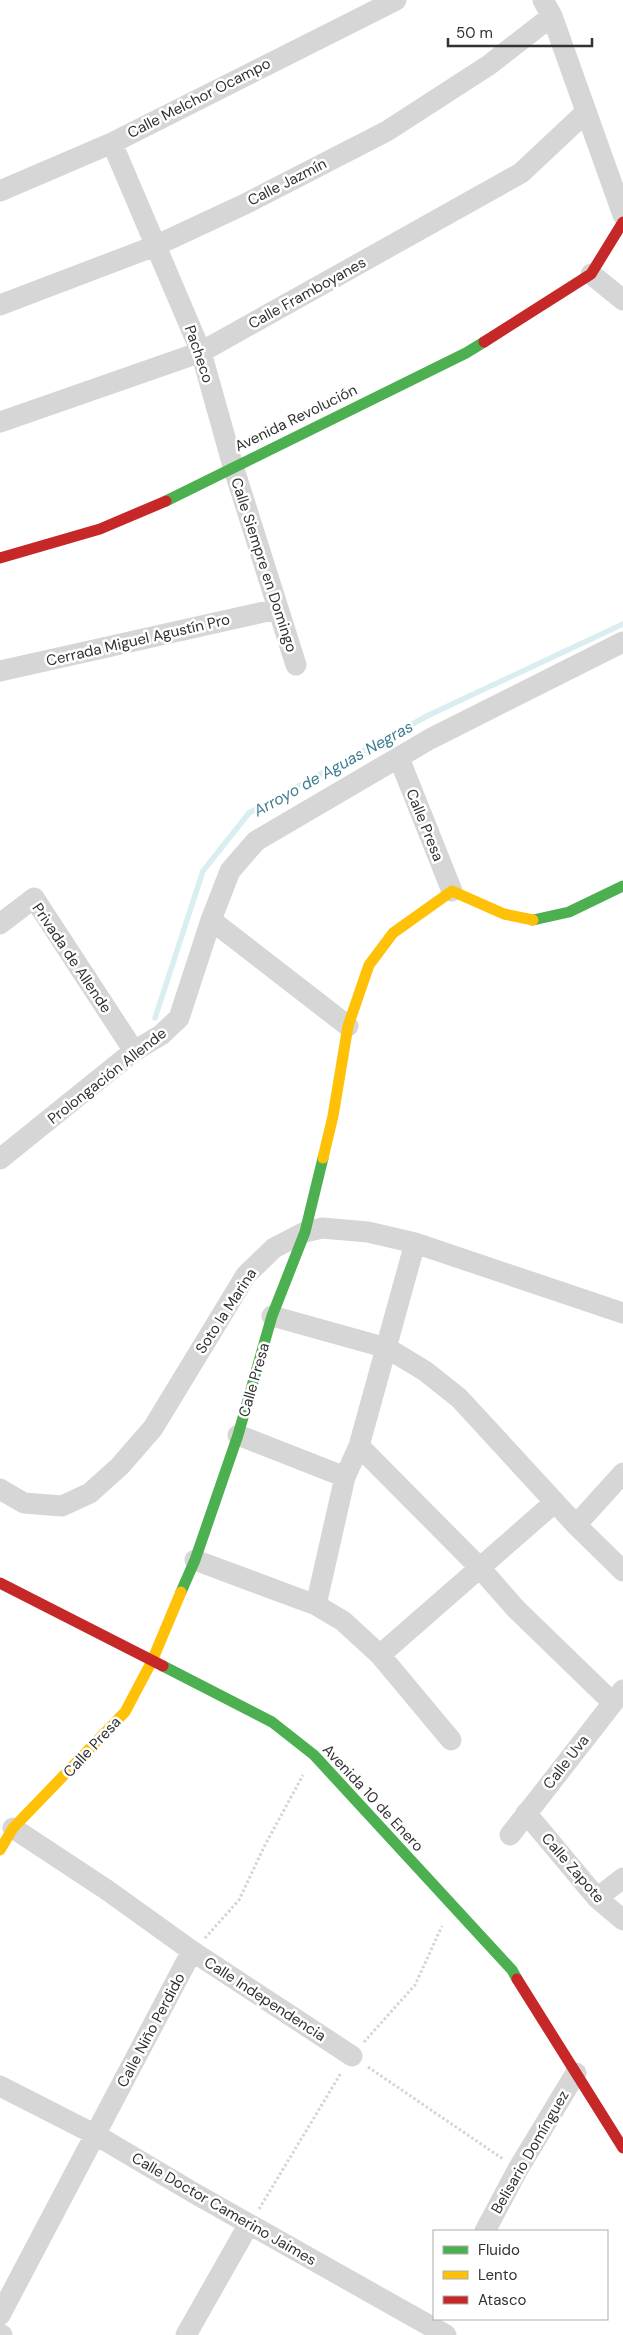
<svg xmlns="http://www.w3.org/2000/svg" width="623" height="2335" viewBox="0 0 623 2335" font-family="'DM Sans',sans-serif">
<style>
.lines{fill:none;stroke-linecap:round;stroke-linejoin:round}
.stream{stroke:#daedf1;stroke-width:5.5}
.path{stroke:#d5d5d5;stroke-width:3;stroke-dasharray:2.5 2.5;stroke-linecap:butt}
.street{stroke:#d6d6d6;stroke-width:21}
.fast{stroke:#4caf50;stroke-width:11}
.slow{stroke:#ffc107;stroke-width:11}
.jam{stroke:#c62828;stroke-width:11}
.labels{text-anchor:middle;stroke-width:5;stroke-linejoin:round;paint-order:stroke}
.street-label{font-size:15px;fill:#323232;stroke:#fff}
.water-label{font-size:16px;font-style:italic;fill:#3c7d8f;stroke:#fff}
</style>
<rect width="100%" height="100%" fill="#fff"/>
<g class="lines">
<path class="stream" d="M 155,1018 L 203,871 L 249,813 L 429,715 L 623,624"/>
<path class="path" d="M 205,1938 L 239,1900 L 264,1847 L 303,1775
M 364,2042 L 415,1985 L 442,1926
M 368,2067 L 503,2159
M 259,2209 L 341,2073"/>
<path class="street" d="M 543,0 L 552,16 L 623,215
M 112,143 L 201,352 L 233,466 L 296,665
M 0,191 L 112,143 L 396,0
M 591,274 L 623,300
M 0,305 L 155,246 L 245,204 L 387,131 L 489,65 L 552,16
M 0,422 L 201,352 L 521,173 L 586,112
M 0,671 L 277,609
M 399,758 L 452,891
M 211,920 L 348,1026
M 0,924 L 34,898 L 134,1051
M 0,1159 L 134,1051 L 161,1035 L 179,1018 L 211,920 L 230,871 L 256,841 L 430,739 L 623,642
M 272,1316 L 387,1348 L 425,1371 L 459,1398 L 576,1525 L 623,1571
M 238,1435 L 345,1477
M 359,1446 L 480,1568 L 516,1609 L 612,1702
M 0,1489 L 24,1503 L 62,1506 L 90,1493 L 120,1466 L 153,1428 L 246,1275 L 274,1248 L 305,1232 L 322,1228 L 368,1232 L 415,1243 L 623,1313
M 576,1525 L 623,1473
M 195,1560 L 316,1605 L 343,1621 L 380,1655 L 451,1740
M 316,1605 L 345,1477 L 359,1446 L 415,1243
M 380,1655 L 555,1502
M 526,1813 L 597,1898 L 623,1920
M 13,1828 L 107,1890 L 192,1951 L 352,2056
M 510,1835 L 623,1690
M 597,1898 L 623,1878
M 0,2086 L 96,2135 L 194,2193 L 446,2335
M 485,2231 L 518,2169 L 576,2073
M 0,2315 L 192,1951
M 0,2334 L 2,2335
M 186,2335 L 249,2224"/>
<path class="fast" d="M 166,501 L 466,353 L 484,342
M 533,920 L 569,912 L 623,886
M 181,1592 L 195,1560 L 238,1435 L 272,1316 L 305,1232 L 323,1158
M 163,1666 L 272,1722 L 314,1755 L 512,1970 L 517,1979"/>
<path class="slow" d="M 323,1158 L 333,1116 L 348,1026 L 369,965 L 393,933 L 452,891 L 504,914 L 533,920
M 0,1850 L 13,1828 L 125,1712 L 152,1661 L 181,1592"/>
<path class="jam" d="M 484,342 L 591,274 L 623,222
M 0,558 L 100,529 L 166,501
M 0,1583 L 163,1666
M 517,1979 L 623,2148"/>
</g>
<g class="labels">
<g class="street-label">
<text transform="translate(199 98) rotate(-27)" y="5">Calle Melchor Ocampo</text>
<text transform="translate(287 182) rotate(-27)" y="5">Calle Jazmín</text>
<text transform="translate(307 293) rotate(-29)" y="5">Calle Framboyanes</text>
<text transform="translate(199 354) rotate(71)" y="5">Pacheco</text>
<text transform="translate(296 418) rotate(-26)" y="5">Avenida Revolución</text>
<text transform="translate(264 565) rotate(72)" y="5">Calle Siempre en Domingo</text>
<text transform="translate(138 640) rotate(-13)" y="5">Cerrada Miguel Agustín Pro</text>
<text transform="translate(425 825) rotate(68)" y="5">Calle Presa</text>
<text transform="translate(72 958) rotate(56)" y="5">Privada de Allende</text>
<text transform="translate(107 1076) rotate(-38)" y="5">Prolongación Allende</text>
<text transform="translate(226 1311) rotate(-57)" y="5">Soto la Marina</text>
<text transform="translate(254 1380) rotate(-74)" y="5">Calle Presa</text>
<text transform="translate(92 1747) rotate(-47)" y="5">Calle Presa</text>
<text transform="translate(566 1762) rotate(-52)" y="5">Calle Uva</text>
<text transform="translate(373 1798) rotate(47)" y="5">Avenida 10 de Enero</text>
<text transform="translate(573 1868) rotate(49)" y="5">Calle Zapote</text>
<text transform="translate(265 1999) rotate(33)" y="5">Calle Independencia</text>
<text transform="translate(151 2030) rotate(-62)" y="5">Calle Niño Perdido</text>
<text transform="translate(530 2152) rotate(-60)" y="5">Belisario Domínguez</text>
<text transform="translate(224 2209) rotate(30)" y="5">Calle Doctor Camerino Jaimes</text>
</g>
<g class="water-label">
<text transform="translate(333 768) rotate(-29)" y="6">Arroyo de Aguas Negras</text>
</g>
</g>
<rect x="433" y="2230" width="175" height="90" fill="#ffffff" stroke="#adadad"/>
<rect x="443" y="2246" width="25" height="8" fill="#4caf50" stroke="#adadad"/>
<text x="478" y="2255" font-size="15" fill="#323232">Fluido</text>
<rect x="443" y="2271" width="25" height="8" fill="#ffc107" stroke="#adadad"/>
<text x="478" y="2280" font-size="15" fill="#323232">Lento</text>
<rect x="443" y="2296" width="25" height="8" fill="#c62828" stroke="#adadad"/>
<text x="478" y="2305" font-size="15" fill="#323232">Atasco</text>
<path d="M448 38v8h144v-8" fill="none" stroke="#323232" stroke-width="2.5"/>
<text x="456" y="38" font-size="15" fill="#323232" stroke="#ffffff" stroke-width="4" paint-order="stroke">50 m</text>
</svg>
